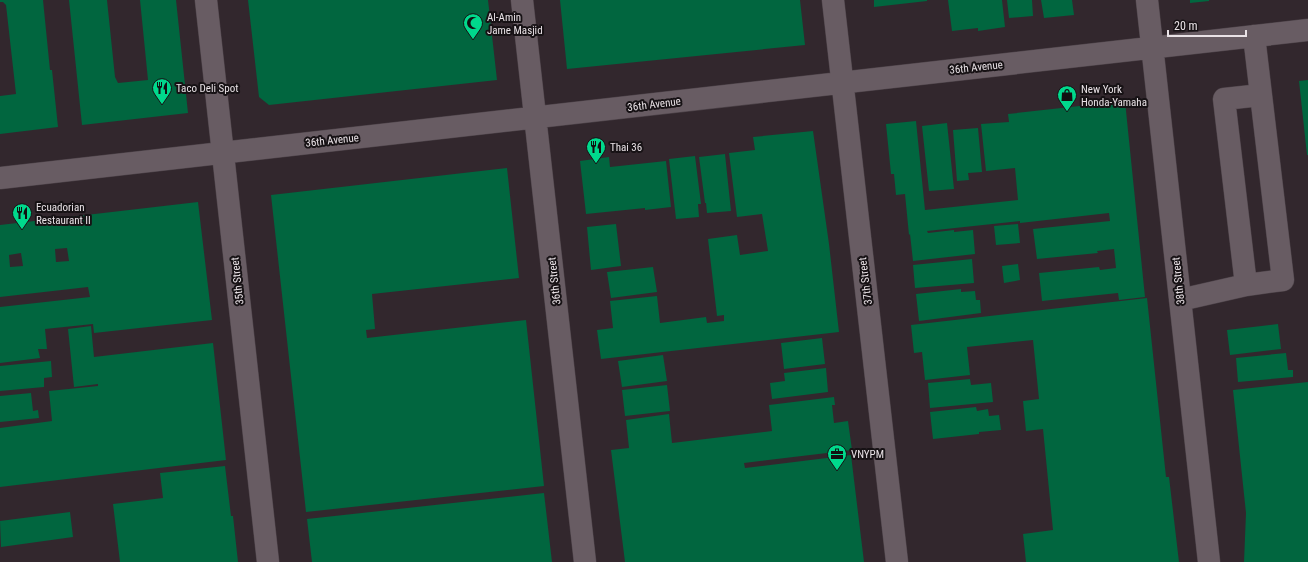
<svg xmlns="http://www.w3.org/2000/svg" width="1308" height="562" viewBox="0 0 1308 562" font-family="'Roboto Condensed',sans-serif">
<style>
.building{fill:#01663f;fill-rule:evenodd}
.lines{fill:none;stroke-linecap:round;stroke-linejoin:round}
.minor-casing{stroke:#4c4248;stroke-width:23}
.minor{stroke:#685c63;stroke-width:22}
.labels{text-anchor:middle;stroke-width:4;stroke-linejoin:round;paint-order:stroke}
.poi-label{font-size:11px;fill:#e9e2e6;stroke:#171215;text-anchor:start}
.street-label{font-size:11px;fill:#e9e2e6;stroke:#171215}
</style>
<rect width="100%" height="100%" fill="#32272d"/>
<path class="building" d="M 0,0 L 43,0 L 50,70 L 52,70 L 58,127 L 0,134 L 0,96 L 16,94 L 6,5 L 3,2 L 0,2 Z
M 69,0 L 107,0 L 115,77 L 118,83 L 148,80 L 140,0 L 176,0 L 188,113 L 82,125 Z
M 248,0 L 488,0 L 497,80 L 269,105 L 259,97 Z
M 560,0 L 800,0 L 805,45 L 567,69 Z
M 874,0 L 927,0 L 927,1 L 874,7 Z
M 948,0 L 1002,0 L 1005,27 L 978,31 L 978,28 L 952,31 Z
M 1007,0 L 1032,0 L 1033,16 L 1009,18 Z
M 1041,0 L 1072,0 L 1074,15 L 1044,18 Z
M 1190,0 L 1209,0 L 1209,1 L 1190,3 Z
M 1308,80 L 1308,155 L 1307,155 L 1299,81 Z
M 1125,101 L 1145,297 L 1119,300 L 1118,293 L 1042,301 L 1039,273 L 1099,267 L 1100,270 L 1116,268 L 1114,249 L 1097,251 L 1098,253 L 1037,259 L 1033,229 L 1110,221 L 1109,213 L 1020,223 L 1020,221 L 927,231 L 928,233 L 954,230 L 954,232 L 973,230 L 975,254 L 913,261 L 910,234 L 909,235 L 905,194 L 896,195 L 894,174 L 891,174 L 886,124 L 916,121 L 925,210 L 1018,200 L 1015,168 L 986,171 L 981,124 L 1009,122 L 1008,114 Z
M 947,123 L 954,189 L 929,191 L 922,126 Z
M 978,128 L 982,172 L 968,173 L 969,180 L 957,181 L 953,130 Z
M 813,131 L 829,244 L 839,332 L 601,359 L 597,330 L 613,328 L 610,301 L 657,296 L 660,323 L 706,317 L 707,323 L 724,321 L 724,315 L 717,316 L 708,239 L 737,235 L 740,255 L 768,251 L 762,214 L 737,217 L 729,153 L 755,150 L 753,137 Z
M 725,154 L 731,211 L 707,213 L 706,203 L 705,203 L 699,157 Z
M 695,156 L 701,204 L 698,204 L 699,217 L 676,219 L 669,159 Z
M 609,157 L 610,167 L 666,161 L 671,207 L 645,210 L 645,208 L 586,214 L 580,161 Z
M 507,168 L 519,278 L 372,294 L 375,329 L 366,330 L 367,338 L 526,320 L 544,486 L 306,512 L 271,195 Z
M 198,202 L 212,320 L 94,333 L 93,324 L 45,329 L 47,349 L 38,349 L 40,358 L 0,363 L 0,307 L 90,297 L 88,287 L 0,297 L 0,225 ZM 67,248 L 69,261 L 56,262 L 55,249 ZM 21,253 L 23,266 L 10,267 L 9,255 Z
M 616,224 L 621,266 L 591,270 L 587,227 Z
M 1018,224 L 1020,243 L 996,245 L 994,226 Z
M 972,259 L 974,283 L 915,288 L 913,265 Z
M 1018,264 L 1020,280 L 1004,283 L 1002,266 Z
M 653,267 L 657,292 L 611,298 L 607,272 Z
M 961,289 L 961,292 L 975,291 L 976,300 L 980,300 L 981,313 L 919,321 L 916,294 Z
M 1147,298 L 1166,477 L 1169,477 L 1179,562 L 1026,562 L 1023,534 L 1053,530 L 1043,429 L 1026,431 L 1023,401 L 1039,399 L 1033,340 L 967,347 L 970,375 L 925,380 L 922,352 L 914,353 L 911,325 Z
M 1278,324 L 1281,349 L 1230,355 L 1227,330 Z
M 91,326 L 94,357 L 213,343 L 226,460 L 0,487 L 0,428 L 52,421 L 49,391 L 98,386 L 98,384 L 74,387 L 68,329 Z
M 822,338 L 825,364 L 784,369 L 781,343 Z
M 1286,353 L 1288,370 L 1293,370 L 1293,377 L 1238,382 L 1236,358 Z
M 663,355 L 667,381 L 622,387 L 618,361 Z
M 51,361 L 52,377 L 44,378 L 44,387 L 0,391 L 0,366 Z
M 826,368 L 828,392 L 772,399 L 770,383 L 785,381 L 784,373 Z
M 970,379 L 971,385 L 991,383 L 993,402 L 930,408 L 928,383 Z
M 1308,382 L 1308,562 L 1244,562 L 1246,513 L 1233,390 Z
M 667,385 L 670,411 L 625,416 L 622,390 Z
M 31,393 L 33,411 L 38,410 L 39,418 L 0,422 L 0,396 Z
M 834,397 L 835,405 L 832,405 L 834,423 L 848,421 L 852,450 L 744,463 L 745,468 L 851,455 L 864,562 L 625,562 L 611,450 L 629,448 L 626,420 L 669,414 L 672,443 L 772,431 L 769,405 Z
M 976,407 L 977,411 L 988,409 L 989,416 L 999,415 L 1001,430 L 979,432 L 979,434 L 933,439 L 930,412 Z
M 225,466 L 231,516 L 233,516 L 238,562 L 120,562 L 113,504 L 163,498 L 160,473 Z
M 544,493 L 552,562 L 312,562 L 307,519 Z
M 70,512 L 73,537 L 1,547 L 0,521 Z"/>
<g class="lines">
<g class="minor-casing">
<path id="minor" d="M 206,0 L 268,562
M 522,0 L 585,562
M 833,0 L 897,562
M 1147,0 L 1209,562
M 1254,36 L 1261,95 L 1283,280 L 1246,285 L 1224,99 L 1261,95
M 0,178 L 1308,30
M 1180,300 L 1246,285"/>
</g>
<use href="#minor" class="minor"/>
</g>
<defs>
<g id="mosque-pin" transform="scale(1)"><path d="M0 17L-7.5 6A9.5 9.5 0 1 1 7.5 6Z" fill="#00d98c" stroke="#171215"/><path d="M3.5-4.9A6 6 0 1 0 3.5 4.9A5 5 0 1 1 3.5-4.9Z" fill="#111"/></g>
<g id="restaurant-pin" transform="scale(1)"><path d="M0 17L-7.5 6A9.5 9.5 0 1 1 7.5 6Z" fill="#00d98c" stroke="#171215"/><path d="M-5-6h1v4h1v-4h1v4h1v-4h1v5L-1.5 .5V6h-2V.5L-5-1ZM5-6V6H3V1.5H1.5Q1.5-4 5-6Z" fill="#111"/></g>
<g id="shop-pin" transform="scale(1)"><path d="M0 17L-7.5 6A9.5 9.5 0 1 1 7.5 6Z" fill="#00d98c" stroke="#171215"/><path d="M-5-2.5h2.3a2.7 3.5 0 0 1 5.4 0H5L5.5 6h-11ZM-1.5-2.5h3a1.5 2.3 0 0 0-3 0Z" fill="#111"/></g>
<g id="office-pin" transform="scale(1)"><path d="M0 17L-7.5 6A9.5 9.5 0 1 1 7.5 6Z" fill="#00d98c" stroke="#171215"/><path d="M-6-3h4V-5.5h4V-3h4V5H-6ZM-1-4.5V-3h2v-1.5ZM-6 0V1H6V0Z" fill="#111"/></g>
</defs>
<g fill-rule="evenodd">
<use href="#mosque-pin" x="473" y="23"/>
<use href="#restaurant-pin" x="162" y="88"/>
<use href="#shop-pin" x="1067" y="95"/>
<use href="#restaurant-pin" x="596" y="147"/>
<use href="#restaurant-pin" x="22" y="213"/>
<use href="#office-pin" x="837" y="454"/>
</g>
<g class="labels">
<g class="poi-label">
<text x="487" y="21">Al-Amin<tspan x="487" dy="13">Jame Masjid</tspan></text>
<text x="176" y="92">Taco Deli Spot</text>
<text x="1081" y="93">New York<tspan x="1081" dy="13">Honda-Yamaha</tspan></text>
<text x="610" y="151">Thai 36</text>
<text x="36" y="211">Ecuadorian<tspan x="36" dy="13">Restaurant II</tspan></text>
<text x="851" y="458">VNYPM</text>
</g>
<g class="street-label">
<text transform="translate(976 67) rotate(-6)" y="4">36th Avenue</text>
<text transform="translate(654 104) rotate(-7)" y="4">36th Avenue</text>
<text transform="translate(332 140) rotate(-6)" y="4">36th Avenue</text>
<text transform="translate(237 281) rotate(-96)" y="4">35th Street</text>
<text transform="translate(554 281) rotate(-96)" y="4">36th Street</text>
<text transform="translate(865 281) rotate(-97)" y="4">37th Street</text>
<text transform="translate(1178 281) rotate(-96)" y="4">38th Street</text>
</g>
</g>
<path d="M1168 30v6h78v-6" fill="none" stroke="#e9e2e6" stroke-width="2"/>
<text x="1174" y="30" font-size="12" fill="#e9e2e6" stroke="#171215" stroke-width="3" paint-order="stroke">20 m</text>
</svg>
